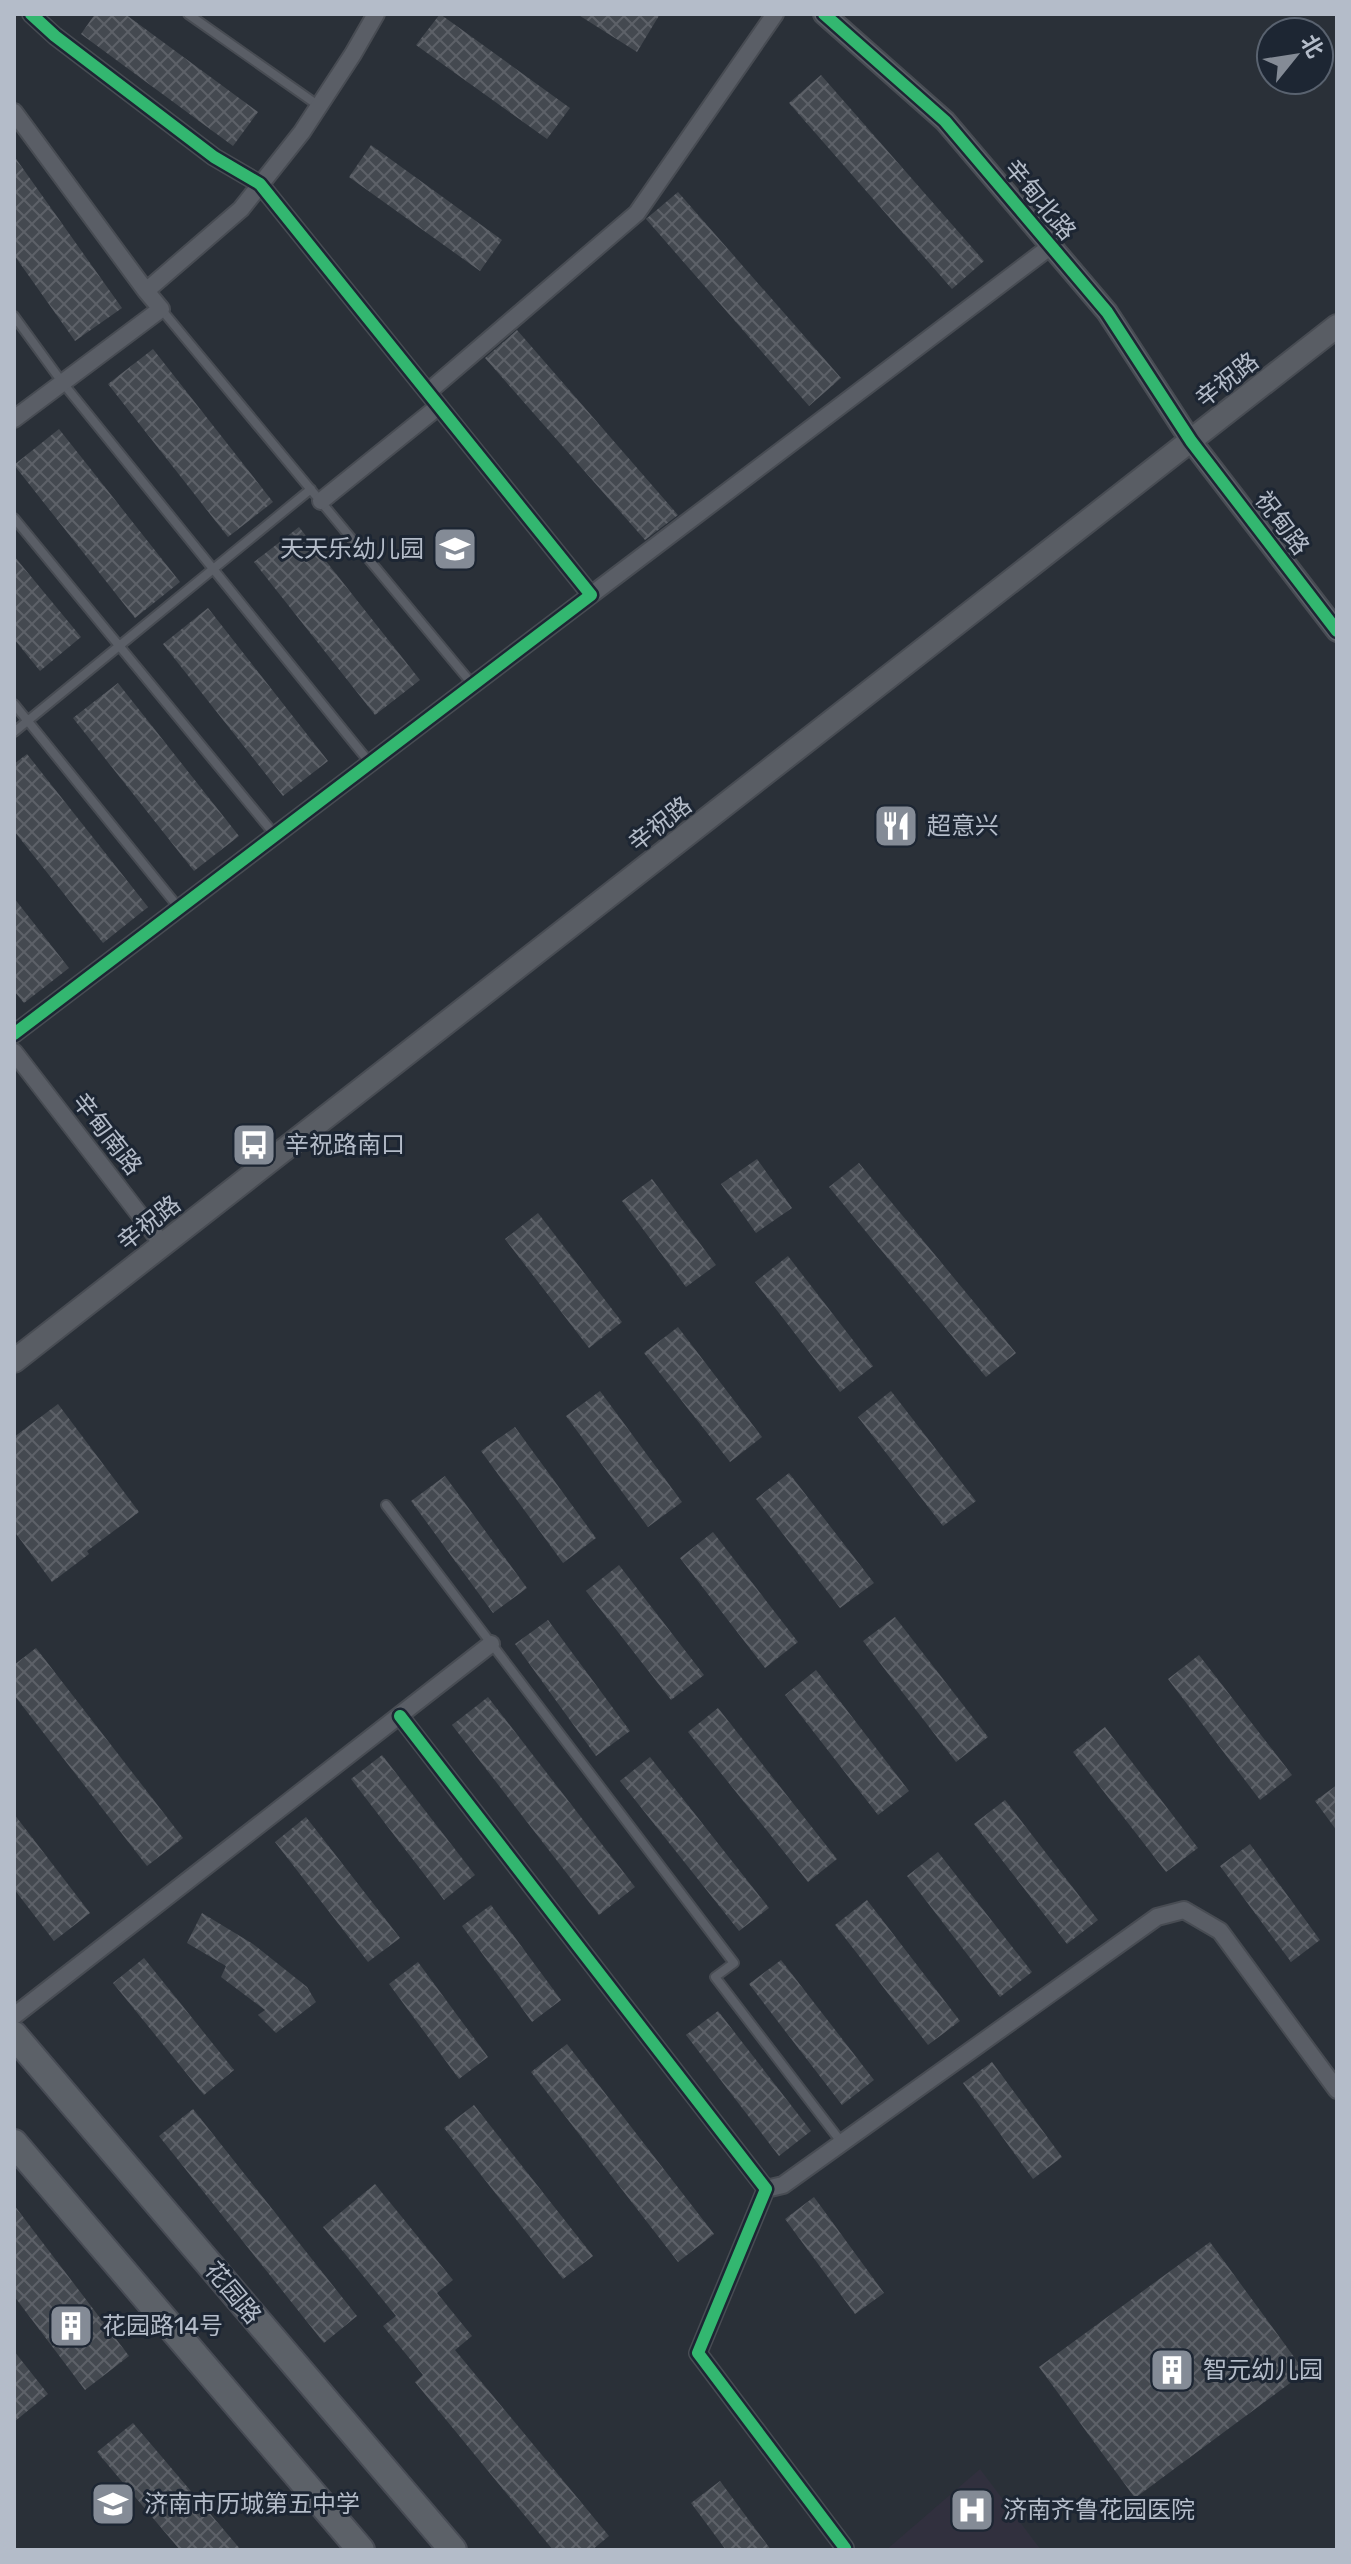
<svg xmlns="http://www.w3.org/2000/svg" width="1351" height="2564" viewBox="0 0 1351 2564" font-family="Rubik,'Noto Sans SC',sans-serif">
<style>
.medical{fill:#31303e}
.building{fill:url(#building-cross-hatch)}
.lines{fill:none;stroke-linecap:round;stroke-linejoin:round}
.service-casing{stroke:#484c53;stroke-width:12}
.minor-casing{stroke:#484c53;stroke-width:20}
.tertiary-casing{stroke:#484c53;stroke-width:24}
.secondary-casing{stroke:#484c53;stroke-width:26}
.primary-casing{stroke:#484c55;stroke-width:30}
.service{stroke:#5a5e66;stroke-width:8}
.minor{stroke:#5a5e66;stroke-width:16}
.tertiary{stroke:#5a5e66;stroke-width:20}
.secondary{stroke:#595d64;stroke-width:22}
.primary{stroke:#5c6168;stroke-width:26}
.cycleway-casing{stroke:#1d2633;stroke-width:17}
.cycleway{stroke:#33b770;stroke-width:12}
.labels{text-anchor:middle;stroke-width:6;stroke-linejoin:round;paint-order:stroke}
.street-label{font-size:24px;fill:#b4bcc9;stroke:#1d2633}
.poi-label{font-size:24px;fill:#b4bcc9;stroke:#1d2633;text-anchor:start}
</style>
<defs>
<pattern id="building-cross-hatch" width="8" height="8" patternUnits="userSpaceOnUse" patternTransform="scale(2)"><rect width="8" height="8" fill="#444950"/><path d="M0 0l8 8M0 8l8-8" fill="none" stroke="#5d6168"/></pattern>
</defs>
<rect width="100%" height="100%" fill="#2a3038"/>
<path class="medical" d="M 980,2469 L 1041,2550 L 886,2550 Z"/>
<path class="building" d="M 95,14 L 125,14 L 258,112 L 233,146 L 81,34 Z
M 440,14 L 570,108 L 547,139 L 416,45 Z
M 577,14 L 660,14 L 637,52 Z
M 821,75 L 984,261 L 952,289 L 789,103 Z
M 371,145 L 502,240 L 480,271 L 349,177 Z
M 14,156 L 122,308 L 75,341 L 14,255 Z
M 678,192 L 841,378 L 809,406 L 646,219 Z
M 517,330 L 678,515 L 645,540 L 485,358 Z
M 153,349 L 273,502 L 228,537 L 108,384 Z
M 59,429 L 180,582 L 135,618 L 14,465 Z
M 299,527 L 420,680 L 375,715 L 254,562 Z
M 14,556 L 81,637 L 40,671 L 14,639 Z
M 208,608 L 328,761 L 283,796 L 163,644 Z
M 118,683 L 239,836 L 194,871 L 73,718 Z
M 27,754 L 148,907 L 103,943 L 14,831 L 14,764 Z
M 14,898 L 69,968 L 24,1003 L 14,991 Z
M 757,1159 L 792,1208 L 756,1233 L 721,1184 Z
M 859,1163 L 1016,1353 L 986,1377 L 829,1187 Z
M 652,1179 L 716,1265 L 686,1287 L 622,1201 Z
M 538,1213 L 622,1322 L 589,1348 L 505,1239 Z
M 788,1256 L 873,1366 L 840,1392 L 755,1282 Z
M 678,1327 L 762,1437 L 730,1462 L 644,1353 Z
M 600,1391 L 682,1502 L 648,1527 L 566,1416 Z
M 891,1391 L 976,1501 L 943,1526 L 858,1417 Z
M 58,1404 L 139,1512 L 87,1551 L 89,1554 L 52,1582 L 14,1531 L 14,1437 Z
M 515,1427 L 596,1538 L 563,1563 L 481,1451 Z
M 789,1473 L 874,1583 L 840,1608 L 756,1499 Z
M 445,1476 L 527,1588 L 493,1613 L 411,1501 Z
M 713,1532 L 798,1642 L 765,1668 L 680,1558 Z
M 619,1565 L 704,1675 L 671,1700 L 586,1591 Z
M 895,1617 L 988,1737 L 956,1762 L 863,1641 Z
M 548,1620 L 630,1731 L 596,1756 L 515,1644 Z
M 36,1648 L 183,1838 L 147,1866 L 14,1695 L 14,1665 Z
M 1199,1655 L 1292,1775 L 1260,1800 L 1168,1679 Z
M 816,1670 L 909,1791 L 878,1815 L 785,1695 Z
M 488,1697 L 635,1887 L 599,1915 L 452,1725 Z
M 718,1708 L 837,1859 L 808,1882 L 688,1732 Z
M 1105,1727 L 1198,1848 L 1166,1872 L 1073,1752 Z
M 382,1755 L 475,1875 L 444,1900 L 351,1779 Z
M 650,1757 L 769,1908 L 739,1931 L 620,1781 Z
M 1337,1785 L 1337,1831 L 1315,1801 Z
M 1005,1800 L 1098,1920 L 1067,1944 L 974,1824 Z
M 14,1814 L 90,1913 L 54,1941 L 14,1889 Z
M 306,1817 L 400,1938 L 368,1962 L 275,1842 Z
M 1250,1844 L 1320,1940 L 1291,1962 L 1220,1866 Z
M 938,1852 L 1032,1972 L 1000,1997 L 907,1876 Z
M 867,1900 L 960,2021 L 928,2045 L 835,1925 Z
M 491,1905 L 561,2000 L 532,2022 L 462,1926 Z
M 202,1913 L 253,1944 L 307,1987 L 316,2002 L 276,2033 L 258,2015 L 265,2010 L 221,1977 L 226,1966 L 187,1943 Z
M 144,1958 L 234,2070 L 204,2095 L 113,1983 Z
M 781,1960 L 874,2080 L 842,2105 L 749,1984 Z
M 418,1962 L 488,2057 L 459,2079 L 389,1984 Z
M 718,2011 L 811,2131 L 779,2156 L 686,2035 Z
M 567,2044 L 714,2234 L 678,2262 L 531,2072 Z
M 992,2062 L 1062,2157 L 1033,2179 L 963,2083 Z
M 474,2105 L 593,2256 L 563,2279 L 444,2128 Z
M 193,2109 L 357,2316 L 324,2343 L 159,2136 Z
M 375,2184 L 453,2280 L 437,2293 L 472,2336 L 455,2350 L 609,2536 L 592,2550 L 553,2550 L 415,2382 L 423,2375 L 383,2326 L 396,2316 L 323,2227 Z
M 814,2197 L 884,2293 L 855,2314 L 785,2219 Z
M 14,2205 L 129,2356 L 85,2390 L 14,2296 Z
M 1210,2242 L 1305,2372 L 1135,2498 L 1039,2367 Z
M 14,2351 L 48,2394 L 14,2422 Z
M 133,2423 L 241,2550 L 180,2550 L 97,2452 Z
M 720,2481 L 771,2550 L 726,2550 L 691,2503 Z"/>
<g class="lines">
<g class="service-casing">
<path id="service" d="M 188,14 L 319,106
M 161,309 L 473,685
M 14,316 L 62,382 L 370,763
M 14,518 L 275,835
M 14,704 L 179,908
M 14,732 L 311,489
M 386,1505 L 734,1963 L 715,1977 L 842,2143"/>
</g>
<g class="minor-casing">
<path id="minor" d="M 14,112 L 146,291
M 428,392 L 637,213 L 775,14
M 14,419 L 161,309 L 146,291 L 241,209 L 302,132 L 353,54 L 376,14
M 321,501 L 439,406
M 591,595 L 1051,246
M 14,1034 L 591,595 L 260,184 L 214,157 L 55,36 L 31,14
M 14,1052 L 163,1245
M 400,1716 L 766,2189 L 698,2353 L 845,2548 L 843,2550
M 14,2016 L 491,1644
M 766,2189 L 783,2185 L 1157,1917 L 1184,1910 L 1220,1931 L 1337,2090"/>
</g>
<g class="tertiary-casing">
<path id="tertiary" d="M 824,14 L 945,121 L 1107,312 L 1191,441 L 1337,631"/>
</g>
<g class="secondary-casing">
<path id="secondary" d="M 14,1361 L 1337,326"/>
</g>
<g class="primary-casing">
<path id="primary" d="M 14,2035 L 453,2550
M 14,2143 L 361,2550"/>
</g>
<use href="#service" class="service"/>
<use href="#minor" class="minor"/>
<use href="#tertiary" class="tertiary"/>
<use href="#secondary" class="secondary"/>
<use href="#primary" class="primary"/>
<g class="cycleway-casing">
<path id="cycleway" d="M 824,14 L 945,121 L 1107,312 L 1191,441 L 1337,631
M 14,1034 L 591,595 L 260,184 L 214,157 L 55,36 L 31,14
M 400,1716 L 766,2189 L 698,2353 L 845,2548 L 843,2550"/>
</g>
<use href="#cycleway" class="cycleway"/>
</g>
<defs>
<g id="school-square" transform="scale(2.3)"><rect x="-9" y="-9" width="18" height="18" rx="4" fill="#848b96" stroke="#1d2633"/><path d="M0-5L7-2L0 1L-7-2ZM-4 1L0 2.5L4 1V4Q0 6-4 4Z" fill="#fff"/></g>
<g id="restaurant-square" transform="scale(2.3)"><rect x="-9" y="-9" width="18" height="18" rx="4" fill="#848b96" stroke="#1d2633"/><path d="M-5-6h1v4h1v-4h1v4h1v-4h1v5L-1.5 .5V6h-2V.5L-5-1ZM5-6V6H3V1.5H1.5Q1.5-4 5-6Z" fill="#fff"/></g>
<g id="bus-square" transform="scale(2.3)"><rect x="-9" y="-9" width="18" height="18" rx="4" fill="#848b96" stroke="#1d2633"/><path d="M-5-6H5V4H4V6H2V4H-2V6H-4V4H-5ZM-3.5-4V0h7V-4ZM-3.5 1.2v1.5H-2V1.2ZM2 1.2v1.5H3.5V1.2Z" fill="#fff"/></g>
<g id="building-square" transform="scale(2.3)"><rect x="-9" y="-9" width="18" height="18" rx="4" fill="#848b96" stroke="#1d2633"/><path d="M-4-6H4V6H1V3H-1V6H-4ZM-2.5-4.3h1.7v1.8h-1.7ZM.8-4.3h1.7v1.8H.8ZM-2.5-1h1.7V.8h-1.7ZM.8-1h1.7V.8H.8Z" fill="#fff"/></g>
<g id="hospital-square" transform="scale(2.3)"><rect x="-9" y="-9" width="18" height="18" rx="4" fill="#848b96" stroke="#1d2633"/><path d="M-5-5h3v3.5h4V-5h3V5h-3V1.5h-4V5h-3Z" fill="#fff"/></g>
</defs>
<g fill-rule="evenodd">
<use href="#school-square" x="455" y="549"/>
<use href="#restaurant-square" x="896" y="826"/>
<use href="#bus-square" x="254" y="1145"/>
<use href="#building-square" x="71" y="2326"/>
<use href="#building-square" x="1172" y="2370"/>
<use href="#school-square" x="113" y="2504"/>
<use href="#hospital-square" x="972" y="2510"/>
</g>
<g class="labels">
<g class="street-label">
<text transform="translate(1040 200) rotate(50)" y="8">辛甸北路</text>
<text transform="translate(1227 380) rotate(-38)" y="8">辛祝路</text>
<text transform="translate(1282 523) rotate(53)" y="8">祝甸路</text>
<text transform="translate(660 824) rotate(-38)" y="8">辛祝路</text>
<text transform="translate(107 1134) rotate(52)" y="8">辛甸南路</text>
<text transform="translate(149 1223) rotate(-38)" y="8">辛祝路</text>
<text transform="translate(233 2293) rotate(50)" y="8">花园路</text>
</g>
<g class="poi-label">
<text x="424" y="557" text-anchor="end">天天乐幼儿园</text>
<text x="927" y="834">超意兴</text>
<text x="285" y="1153">辛祝路南口</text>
<text x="102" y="2334">花园路14号</text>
<text x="1203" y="2378">智元幼儿园</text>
<text x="144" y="2512">济南市历城第五中学</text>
<text x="1003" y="2518">济南齐鲁花园医院</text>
</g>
</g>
<rect width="1351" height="2564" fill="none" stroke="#b4bcc9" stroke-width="32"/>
<g transform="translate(1295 56) rotate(60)"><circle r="38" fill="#1d2633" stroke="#59626f" stroke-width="2"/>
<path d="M0-6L14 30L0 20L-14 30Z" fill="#848b96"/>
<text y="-12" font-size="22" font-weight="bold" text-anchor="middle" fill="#b4bcc9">北</text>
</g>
</svg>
